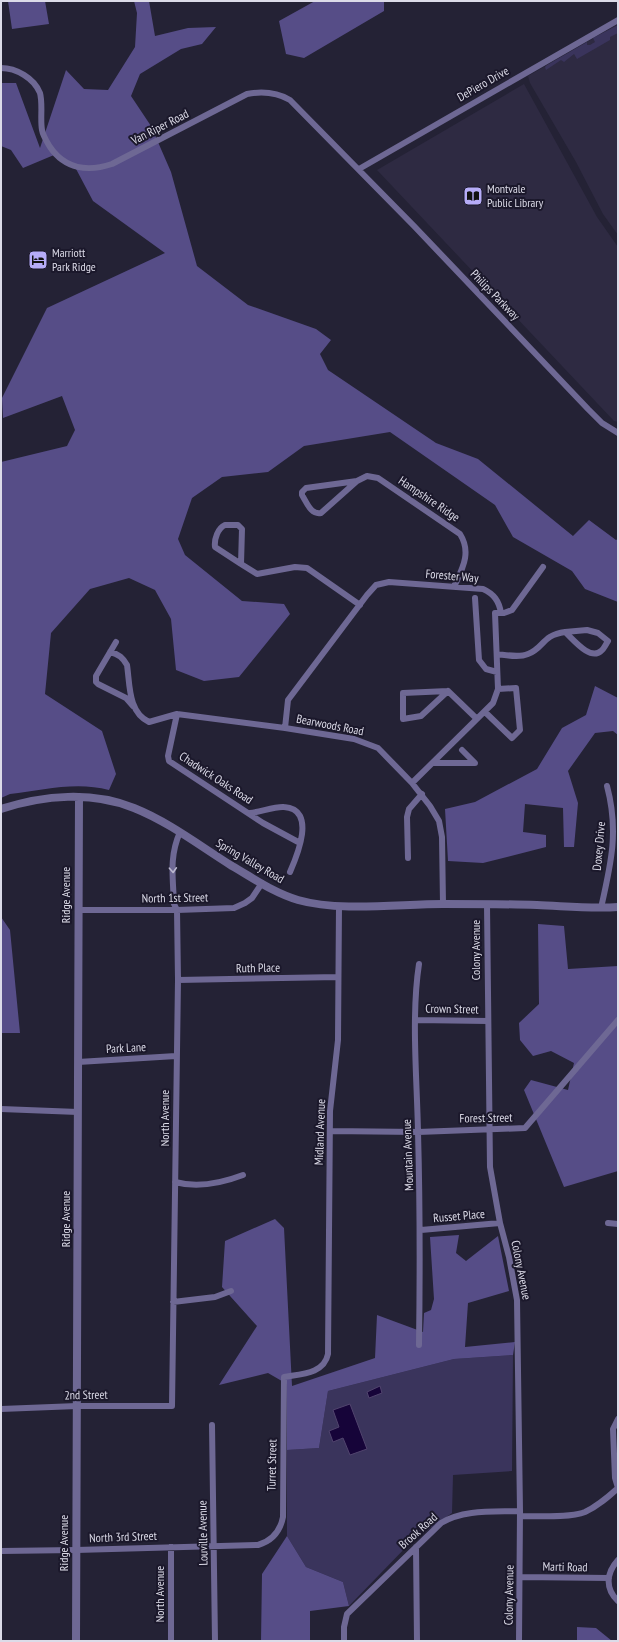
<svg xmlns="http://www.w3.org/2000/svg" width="619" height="1642" viewBox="0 0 619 1642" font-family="'PT Sans Narrow',sans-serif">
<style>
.built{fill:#2e2a42}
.green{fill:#3a345c}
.forest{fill:#564d87}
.water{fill:#160439;stroke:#51446e}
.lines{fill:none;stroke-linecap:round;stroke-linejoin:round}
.minor{stroke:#6e6894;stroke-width:6}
.tertiary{stroke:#6e6894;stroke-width:8}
.oneway{stroke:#bbb8cf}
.labels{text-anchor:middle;stroke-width:4;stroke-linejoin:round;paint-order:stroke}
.street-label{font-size:12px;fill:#dcdbe8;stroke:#1b182b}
.poi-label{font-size:12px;fill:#dcdbe8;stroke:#1b182b;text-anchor:start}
</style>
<rect width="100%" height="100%" fill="#242235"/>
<path class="built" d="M 618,24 L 618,235 L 603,214 L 576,162 L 530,83 L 528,76 Z
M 524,84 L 597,217 L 618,247 L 618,422 L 614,421 L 377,170 Z"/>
<path class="green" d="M 618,25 L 618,33 L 610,37 L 610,40 L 577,59 L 574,54 L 564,62 L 561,60 L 546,70 L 545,67 L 547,65 L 587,42 L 587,45 L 590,45 L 595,42 L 593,38 Z
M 513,1355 L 512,1471 L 453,1475 L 452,1513 L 410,1543 L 349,1606 L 343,1582 L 306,1567 L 287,1536 L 287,1450 L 319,1448 L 328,1391 L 454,1359 Z"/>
<path class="forest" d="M 8,1 L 45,1 L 49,24 L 12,29 Z
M 134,1 L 149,1 L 155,36 L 188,28 L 216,27 L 202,44 L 181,49 L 140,74 L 131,96 L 151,126 L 171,172 L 197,266 L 248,305 L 316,329 L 331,340 L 320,354 L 328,370 L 436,443 L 478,459 L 573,536 L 589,520 L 616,540 L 618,539 L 618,602 L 585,589 L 572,571 L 513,537 L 495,505 L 390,432 L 304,446 L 268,472 L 222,477 L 192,498 L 178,539 L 185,555 L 242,601 L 284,604 L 290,614 L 239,677 L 204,681 L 176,670 L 171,619 L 155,590 L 129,578 L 90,589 L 51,633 L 45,694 L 102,731 L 116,774 L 109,790 C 77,781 42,790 10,794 L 1,798 L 1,462 L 67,446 L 75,430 L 62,396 L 3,418 L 2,398 L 47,308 L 165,253 L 93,201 L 75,167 L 54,155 L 23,168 L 11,150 L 1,146 L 1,83 L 16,83 L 40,148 L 66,70 L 84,89 L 108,90 L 135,47 L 137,13 Z
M 315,1 L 384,1 L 384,11 L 304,58 L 286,54 L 279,21 Z
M 595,686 L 618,698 L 618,735 L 613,731 L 595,733 L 568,771 L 578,803 L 574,847 L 564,847 L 563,808 L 525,804 L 523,832 L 546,835 L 546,847 L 483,863 L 448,861 L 445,809 L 475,802 L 537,769 L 562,728 L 586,715 Z
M 1,917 L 10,930 L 20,1033 L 1,1033 Z
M 538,924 L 564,926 L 568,969 L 618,966 L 618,1171 L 564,1187 L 524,1090 L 531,1080 L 568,1090 L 574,1063 L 551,1051 L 533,1056 L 520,1040 L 519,1023 L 539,1004 Z
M 275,1219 L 284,1228 L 292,1386 L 375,1358 L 377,1315 L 423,1332 L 424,1313 L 431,1310 L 434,1299 L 430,1237 L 459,1235 L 456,1253 L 466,1261 L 498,1236 L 509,1291 L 468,1303 L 465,1347 L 515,1342 L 513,1355 L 454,1359 L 328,1391 L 319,1448 L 287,1450 L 287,1384 L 268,1373 L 219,1385 L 257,1326 L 222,1287 L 225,1241 Z
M 287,1536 L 306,1567 L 343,1582 L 349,1606 L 310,1611 L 310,1641 L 261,1641 L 262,1574 Z
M 577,1627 L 596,1628 L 612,1641 L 577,1641 Z"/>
<path class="water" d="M 380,1386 L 382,1393 L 369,1398 L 367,1392 Z
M 350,1404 L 367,1449 L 350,1455 L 343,1438 L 333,1442 L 329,1431 L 339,1427 L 333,1410 Z"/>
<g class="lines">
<path class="minor" d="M 1,68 C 16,68 34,78 40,93 C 43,104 40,119 42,130 C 43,136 47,142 50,147 C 65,169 88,172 112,164 L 247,94 C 263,91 276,92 290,100 L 414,226 L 588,409 L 602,423 L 618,433
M 359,169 L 618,20
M 357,481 L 367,476 L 378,478 L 460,534 C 472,553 462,569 454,587
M 357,481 L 321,513 C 311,515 307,503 302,495 L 302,492 L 306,488 Z
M 225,525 L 238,525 L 242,529 L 241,564 L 215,547 C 214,539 218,528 225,525 Z
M 241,564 L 257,574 L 295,567 L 307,568 L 360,605
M 475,598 L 479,660 L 486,669 L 497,672
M 587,630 L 598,633 L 608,641 C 606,644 604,649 601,651 C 590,661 573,639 565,632 Z
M 116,642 L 96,676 L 96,682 L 98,684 L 126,698 L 133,706
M 110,652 C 119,654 123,658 127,665 C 130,685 128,712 149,722 L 177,714 L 285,728 L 354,739 L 378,748 L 412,783 L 430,806 L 439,821 L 442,837 L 443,904
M 497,654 C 506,655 519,658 528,654 C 544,648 542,635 565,632
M 448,691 L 421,716 L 403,719 L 403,693 Z
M 448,691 L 477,719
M 485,712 L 512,738 L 520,730 L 516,688 L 498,689
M 177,714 L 168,756 L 169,761 L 263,823 L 300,843
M 285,728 L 288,700 L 367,595 L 376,585 L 389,582 L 483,589 C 494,594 499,601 501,613
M 433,763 L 475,763 L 462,750
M 412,783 L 493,703 L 498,689 L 495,613 L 504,613 L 512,610 L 543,567
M 250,813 C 260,812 276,806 284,807 C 317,809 297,856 290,872
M 408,858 L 407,817 L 409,809 L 422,794
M 487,905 L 490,1167 L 500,1223 L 509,1257 L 517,1300 L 520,1511 L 519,1641
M 601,908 C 611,864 619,831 607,786
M 78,910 L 177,910 L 234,908 L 245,903 L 252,898 L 262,883
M 178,980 L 338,977
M 416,1020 L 488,1021
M 78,1062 L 176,1056
M 1,1109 L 78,1112
M 330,1131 L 418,1132 L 525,1128 L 618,1020
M 175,1182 C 197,1188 222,1183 243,1175
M 608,1223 L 618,1224
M 421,1230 L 500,1223
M 173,1302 L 215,1297 L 231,1291
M 419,1345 C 420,1274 420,1203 418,1132 C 417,1079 411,1016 419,964
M 1,1409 L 77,1406 L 172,1406 L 178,980 L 177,910 L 174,904 C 173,877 169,857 180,832
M 618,1419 L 613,1429 L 615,1478 L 618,1488
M 212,1425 L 215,1641
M 520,1516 C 537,1516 571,1518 585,1512 C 598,1506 608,1497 618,1488
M 416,1547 L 417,1641
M 1,1551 L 76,1550 L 258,1545 C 272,1541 280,1532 283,1517 L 284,1377 C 301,1374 324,1374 328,1354 L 330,1111 L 338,1040 L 339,906
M 618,1560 C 606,1573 605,1589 618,1601
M 520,1577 L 609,1578
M 171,1641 L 171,1547
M 344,1641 L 344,1627 L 347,1614 L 441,1523 C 464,1509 494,1512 520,1511"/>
<path class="tertiary" d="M 1,809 C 44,795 92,791 134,808 C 169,822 200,846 232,866 C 253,878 274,893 298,900 C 340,912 399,904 443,904 C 474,904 506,904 537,905 C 564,906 591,909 618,907
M 76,1641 L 79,797"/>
</g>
<defs><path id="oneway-chevron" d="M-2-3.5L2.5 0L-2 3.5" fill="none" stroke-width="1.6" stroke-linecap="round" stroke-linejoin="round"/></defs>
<use class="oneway" href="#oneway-chevron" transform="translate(173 870) rotate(87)"/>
<defs>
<g id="library-square" transform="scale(1)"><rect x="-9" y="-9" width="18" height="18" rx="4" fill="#b6acf8" stroke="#1b182b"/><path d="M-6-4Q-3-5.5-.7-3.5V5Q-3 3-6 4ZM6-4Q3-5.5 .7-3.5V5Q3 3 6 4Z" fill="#111"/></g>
<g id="hotel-square" transform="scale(1)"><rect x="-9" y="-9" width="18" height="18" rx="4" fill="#b6acf8" stroke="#1b182b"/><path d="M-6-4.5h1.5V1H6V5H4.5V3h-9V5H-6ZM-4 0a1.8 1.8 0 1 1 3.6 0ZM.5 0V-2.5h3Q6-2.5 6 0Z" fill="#111"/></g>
</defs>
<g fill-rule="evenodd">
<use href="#library-square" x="473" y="196"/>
<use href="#hotel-square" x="38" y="260"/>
</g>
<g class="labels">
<g class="street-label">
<text transform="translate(483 84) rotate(-30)" y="4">DePiero Drive</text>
<text transform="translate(160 127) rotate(-27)" y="4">Van Riper Road</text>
<text transform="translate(495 295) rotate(46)" y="4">Philips Parkway</text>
<text transform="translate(429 499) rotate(34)" y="4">Hampshire Ridge</text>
<text transform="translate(452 576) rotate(5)" y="4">Forester Way</text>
<text transform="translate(330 725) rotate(11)" y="4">Bearwoods Road</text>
<text transform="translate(216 778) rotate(33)" y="4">Chadwick Oaks Road</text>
<text transform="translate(599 846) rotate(-85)" y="4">Doxey Drive</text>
<text transform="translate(250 861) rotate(30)" y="4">Spring Valley Road</text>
<text transform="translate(66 895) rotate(-90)" y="4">Ridge Avenue</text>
<text transform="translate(175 898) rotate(-1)" y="4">North 1st Street</text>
<text transform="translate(476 950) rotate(-90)" y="4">Colony Avenue</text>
<text transform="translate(258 968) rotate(-1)" y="4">Ruth Place</text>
<text transform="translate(452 1009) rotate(1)" y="4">Crown Street</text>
<text transform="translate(126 1048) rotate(-3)" y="4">Park Lane</text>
<text transform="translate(165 1118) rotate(-90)" y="4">North Avenue</text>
<text transform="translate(486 1118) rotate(-1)" y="4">Forest Street</text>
<text transform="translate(320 1132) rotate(-88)" y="4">Midland Avenue</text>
<text transform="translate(408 1155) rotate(-92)" y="4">Mountain Avenue</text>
<text transform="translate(459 1216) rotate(-5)" y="4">Russet Place</text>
<text transform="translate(66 1219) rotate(-90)" y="4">Ridge Avenue</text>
<text transform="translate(521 1270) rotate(79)" y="4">Colony Avenue</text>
<text transform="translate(86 1395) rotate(-1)" y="4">2nd Street</text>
<text transform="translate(272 1465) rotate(-89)" y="4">Turret Street</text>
<text transform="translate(418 1531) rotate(-42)" y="4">Brook Road</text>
<text transform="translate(203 1533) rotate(-91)" y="4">Louville Avenue</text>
<text transform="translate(123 1537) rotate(-2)" y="4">North 3rd Street</text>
<text transform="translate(64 1543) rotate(-90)" y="4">Ridge Avenue</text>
<text transform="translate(565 1567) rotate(1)" y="4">Marti Road</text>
<text transform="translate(160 1594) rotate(-90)" y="4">North Avenue</text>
<text transform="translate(509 1595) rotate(-89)" y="4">Colony Avenue</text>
</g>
<g class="poi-label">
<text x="487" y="193">Montvale<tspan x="487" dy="14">Public Library</tspan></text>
<text x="52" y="257">Marriott<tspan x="52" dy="14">Park Ridge</tspan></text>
</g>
</g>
<rect width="619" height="1642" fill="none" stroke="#dcdbe8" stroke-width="4"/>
</svg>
